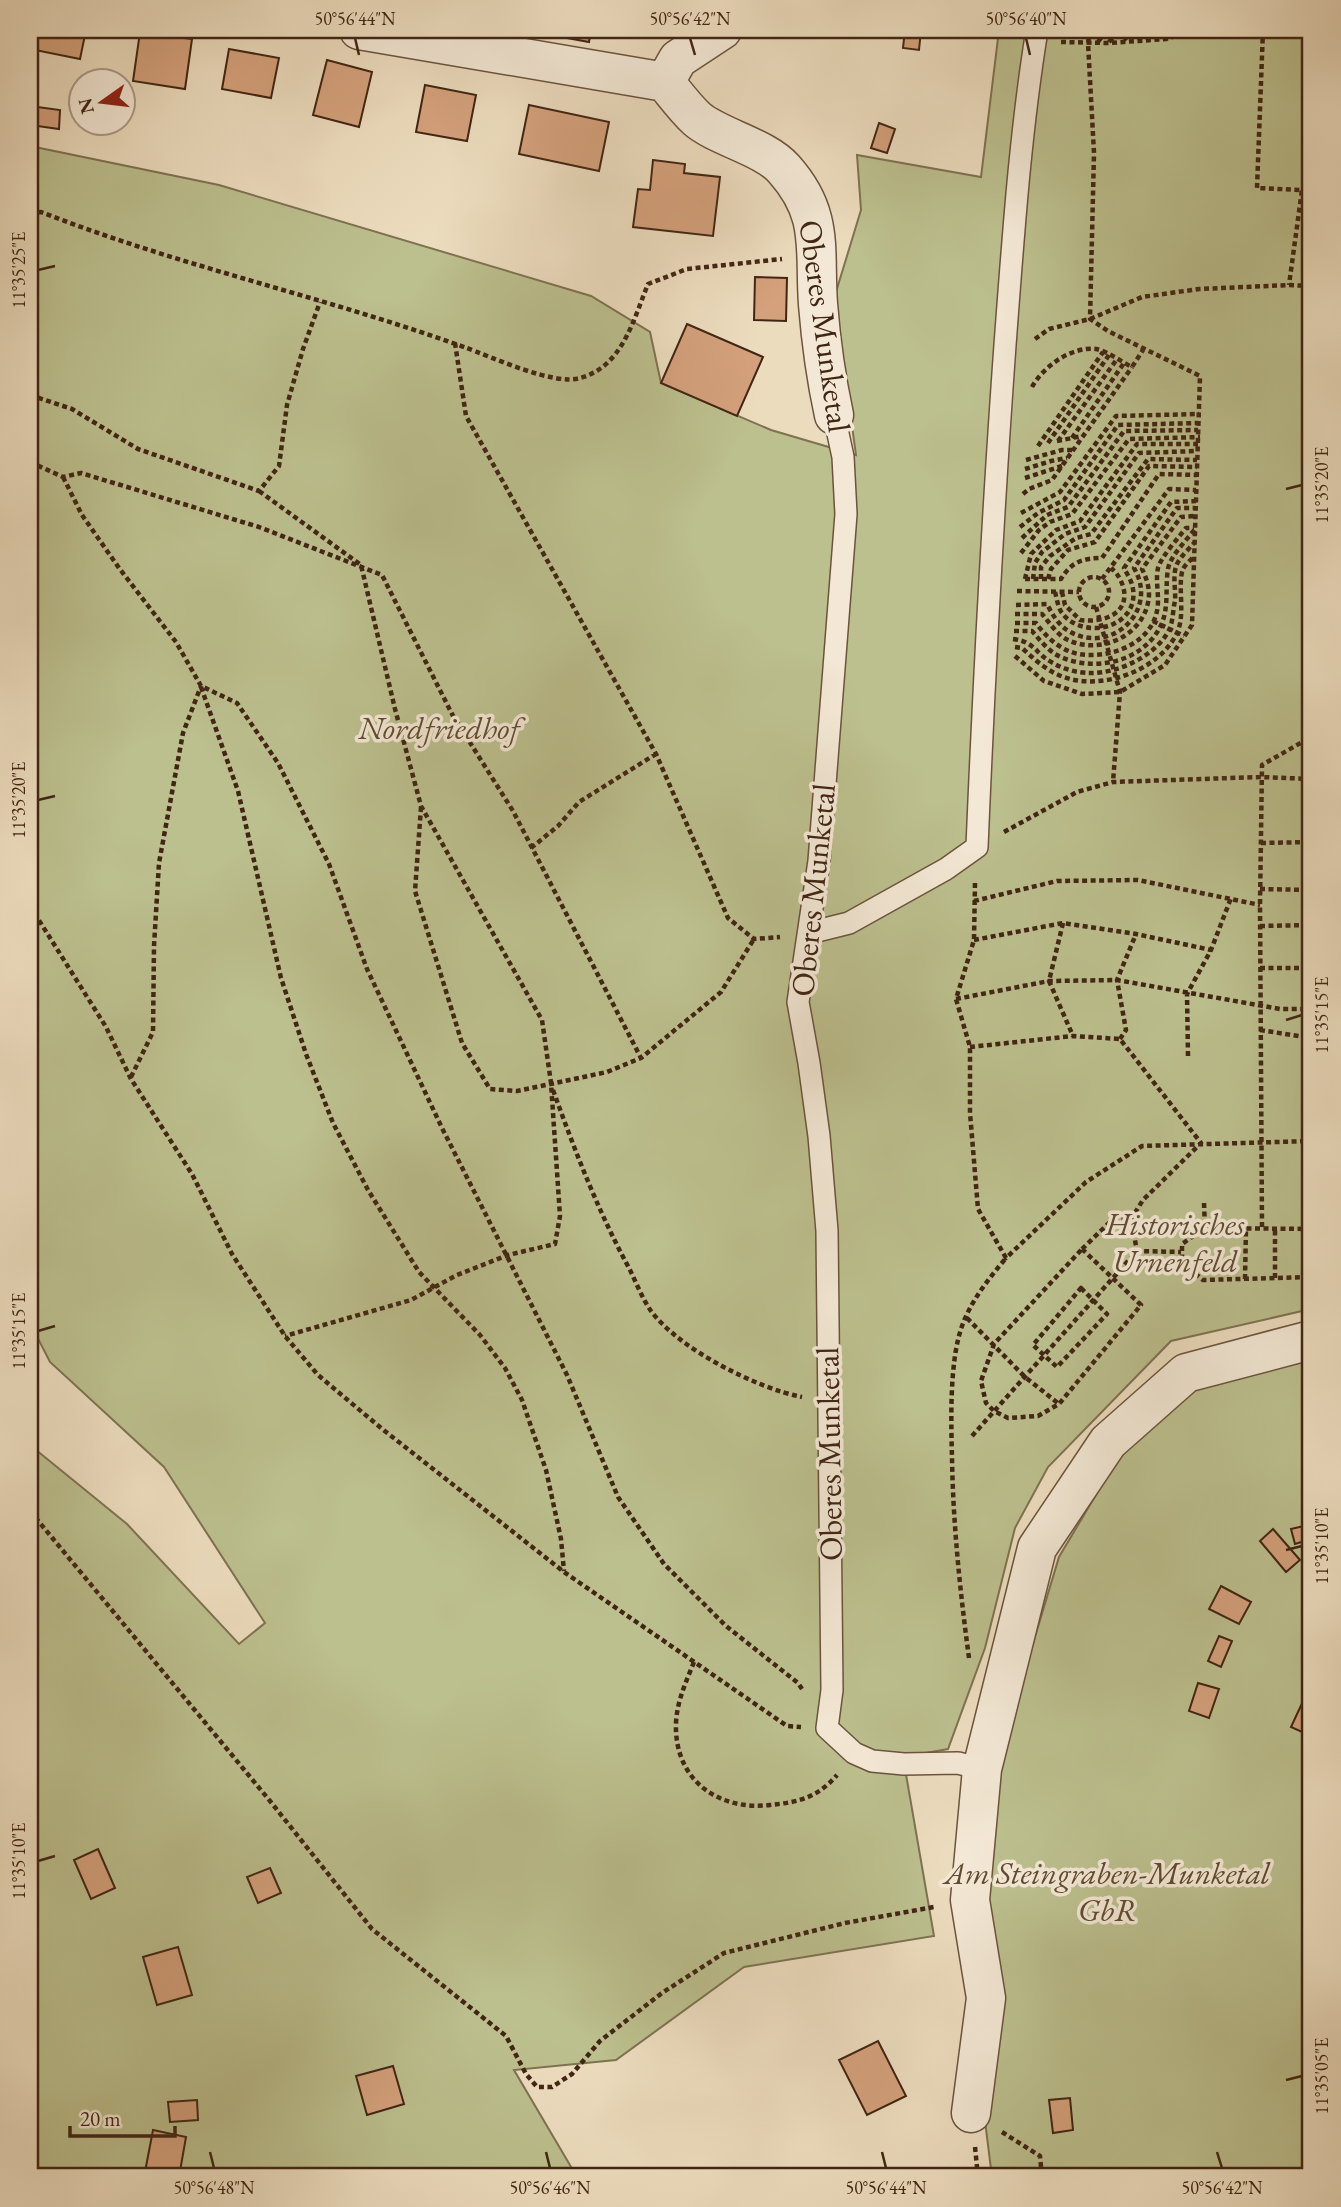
<svg xmlns="http://www.w3.org/2000/svg" width="1341" height="2207" viewBox="0 0 1341 2207" font-family="'EB Garamond',serif">
<style>
.green{fill:#bcbf8e;stroke:#7e7251;stroke-width:2}
.building{fill:#d4a17c;stroke:#412514;stroke-width:2}
.lines{fill:none;stroke-linecap:round;stroke-linejoin:round}
.lane-casing{stroke:#6c533e;stroke-width:24}
.street-casing{stroke:#6c533e;stroke-width:41}
.path{stroke:#412514;stroke-width:4.5;stroke-dasharray:5 3.5;stroke-linecap:butt}
.lane{stroke:#f3e8d5;stroke-width:21}
.street{stroke:#f3e8d5;stroke-width:38}
.ticks{fill:none;stroke:#412514;stroke-width:2.5}
.labels{text-anchor:middle;stroke-width:7;stroke-linejoin:round;paint-order:stroke}
.street-label{font-size:32px;fill:#412514;stroke:#f3e8d5}
.park-label{font-size:32px;font-style:italic;fill:#604c32;stroke:#f3e8d5}
.neatline{fill:none;stroke:#412514;stroke-width:2.5}
.ticks-label{font-size:18px;text-anchor:middle;fill:#412514}
</style>
<rect width="100%" height="100%" fill="#ecdcbe"/>
<filter id="stains"><feTurbulence type="fractalNoise" baseFrequency=".00286" numOctaves="4"/><feColorMatrix values="0 0 0 0 .2 0 0 0 0 .09 0 0 0 0 .02 0 0 0 .5 -.17"/></filter>
<radialGradient id="worn" r=".72"><stop offset=".6" stop-color="#630" stop-opacity="0"/><stop offset="1" stop-color="#630" stop-opacity=".3"/></radialGradient>
<path class="green" d="M 999,30 L 1311,30 L 1311,1309 L 1171,1341 L 1048,1467 L 1015,1528 L 985,1648 L 948,1749 L 903,1757 L 934,1936 L 744,1967 L 616,2060 L 514,2070 L 577,2177 L 30,2177 L 30,1445 L 127,1524 L 239,1644 L 265,1623 L 164,1467 L 50,1362 L 30,1323 L 30,146 L 219,185 L 591,296 L 650,332 L 661,383 L 771,430 L 856,455 L 852,426 L 839,368 L 836,292 L 861,210 L 857,155 L 981,177 Z
M 1311,1358 L 1311,2177 L 992,2177 L 984,2113 L 984,1901 L 991,1783 L 1059,1557 L 1119,1456 L 1193,1388 Z"/>
<path class="building" d="M 30,30 L 86,30 L 80,59 L 30,49 Z
M 546,30 L 591,30 L 589,42 L 545,34 Z
M 905,30 L 921,30 L 919,50 L 903,48 Z
M 140,32 L 192,39 L 185,89 L 133,81 Z
M 229,49 L 279,58 L 271,98 L 222,89 Z
M 327,60 L 372,72 L 359,127 L 313,115 Z
M 425,85 L 476,95 L 467,141 L 416,132 Z
M 529,105 L 609,122 L 599,171 L 519,154 Z
M 30,106 L 60,110 L 59,129 L 30,125 Z
M 879,123 L 895,129 L 887,153 L 871,148 Z
M 653,160 L 685,164 L 684,173 L 720,177 L 713,236 L 633,227 L 638,189 L 650,190 Z
M 755,277 L 787,278 L 786,321 L 754,320 Z
M 687,324 L 763,357 L 737,416 L 661,383 Z
M 1308,1525 L 1311,1539 L 1295,1544 L 1291,1529 Z
M 1273,1529 L 1300,1560 L 1286,1572 L 1260,1541 Z
M 1221,1586 L 1251,1602 L 1239,1624 L 1209,1609 Z
M 1219,1636 L 1232,1641 L 1221,1667 L 1208,1661 Z
M 1198,1683 L 1219,1689 L 1209,1718 L 1189,1711 Z
M 1311,1684 L 1311,1736 L 1291,1727 Z
M 98,1849 L 115,1888 L 91,1899 L 74,1860 Z
M 270,1868 L 281,1893 L 258,1903 L 247,1877 Z
M 178,1947 L 192,1995 L 157,2005 L 143,1957 Z
M 878,2041 L 906,2096 L 867,2115 L 839,2060 Z
M 393,2066 L 404,2104 L 367,2115 L 356,2076 Z
M 1070,2098 L 1073,2130 L 1053,2133 L 1049,2100 Z
M 197,2100 L 198,2120 L 170,2122 L 168,2102 Z
M 153,2130 L 186,2137 L 179,2177 L 144,2177 Z"/>
<g class="lines">
<g class="lane-casing">
<path id="lane" d="M 834,415 L 843,457 L 846,514 L 819,861 L 798,1002 L 809,1063 L 819,1136 L 827,1231 L 832,1690 L 827,1728 L 854,1753 L 872,1761 L 904,1764 L 958,1763 L 982,1769
M 809,933 L 849,923 L 946,869 L 977,847 C 984,679 993,512 1005,345 C 1013,240 1020,134 1037,30"/>
</g>
<g class="street-casing">
<path id="street" d="M 359,30 L 665,82
M 665,82 C 675,94 685,108 697,119 C 718,137 765,147 784,169 C 825,215 814,249 818,304 C 821,342 826,378 834,415
M 665,82 L 678,59 L 722,30
M 971,2113 L 986,1998 L 970,1900 L 982,1769 L 1037,1548 L 1108,1442 L 1186,1373 L 1311,1340"/>
</g>
<path class="path" d="M 1263,30 L 1257,188 L 1302,190 L 1289,285
M 1124,40 L 1134,30
M 1061,42 L 1109,43 L 1166,39 L 1194,30
M 1098,42 L 1107,30
M 1109,42 L 1120,30
M 30,213 L 41,212 C 179,266 325,297 464,347 C 492,357 554,386 580,378 C 622,367 633,321 648,284 L 687,269 L 782,259
M 1035,339 L 1049,329 L 1090,319 L 1142,297 L 1199,289 L 1289,285 L 1311,286
M 455,343 L 466,416 L 656,754 L 728,918 L 754,939 L 780,937
M 1032,387 C 1043,367 1071,346 1096,349 C 1107,351 1122,362 1132,367 L 1143,350
M 30,395 L 72,409 L 138,449 L 259,491 L 279,466 L 287,405 L 303,349 L 320,302
M 1072,438 L 1124,363
M 1057,441 L 1082,436
M 1058,441 L 1117,359
M 1048,443 L 1109,355
M 1038,446 L 1103,352
M 1026,460 L 1062,450 L 1073,450
M 30,462 L 63,477 L 81,473 L 259,527 L 382,575 L 452,714 L 513,811 L 641,1058
M 1025,469 L 1051,461 L 1067,458
M 63,477 L 82,515 L 119,568 L 176,642 L 201,686 L 237,703 L 278,763 L 329,864 L 367,969 L 442,1128 L 567,1375 L 618,1497 L 664,1564 L 726,1626 L 798,1683 L 802,1689
M 1025,478 L 1062,466
M 259,491 L 361,565 L 395,709 L 421,806 L 542,1020 L 551,1083 L 560,1216 L 555,1244 L 508,1255 L 457,1275 L 411,1300 L 285,1336
M 1023,494 L 1029,489 L 1052,480 L 1132,367
M 1021,513 L 1060,492 L 1116,416 L 1199,414
M 1020,527 L 1038,513 L 1064,500 L 1118,425 L 1198,423
M 1022,538 L 1047,515 L 1068,507 L 1124,431 L 1198,430
M 1021,553 L 1039,530 L 1050,522 L 1072,514 L 1129,439 L 1200,437
M1079 592a15 15 0 1 1 30 0a15 15 0 1 1-30 0Z
M 1025,579 L 1031,554 L 1056,530 L 1080,521 L 1137,444 L 1198,444
M 1025,579 L 1061,579 C 1071,562 1083,558 1102,558 L 1159,474 L 1197,475
M 1033,579 L 1035,563 L 1042,552 L 1065,534 L 1085,527 L 1139,453 L 1197,451
M 1041,579 L 1041,567 L 1050,556 L 1076,538 L 1091,534 L 1148,459 L 1197,460
M 1048,579 L 1051,569 L 1068,550 L 1095,542 L 1149,466 L 1197,467
M 1102,579 L 1169,489 L 1196,490
M 1017,591 L 1079,592
M 1055,592 C 1057,599 1058,608 1062,613 C 1083,641 1139,628 1133,589 C 1132,581 1127,574 1124,568 L 1171,502 L 1196,501
M 1062,592 L 1065,605 L 1080,620 C 1103,623 1131,614 1123,586 C 1120,578 1117,573 1111,568
M 1016,605 L 1047,604 C 1052,614 1058,624 1067,630 C 1109,657 1160,612 1134,568 L 1177,508 L 1195,508
M 1096,607 L 1120,692 L 1113,782
M 1015,614 L 1042,614 C 1050,623 1057,635 1068,640 C 1102,656 1147,634 1149,595 C 1149,586 1146,577 1142,569 L 1181,517 L 1195,516
M 1153,621 L 1184,636
M 1015,623 L 1036,623 C 1049,641 1066,655 1089,655 C 1117,656 1151,641 1157,611 C 1160,597 1155,582 1158,568 C 1161,557 1179,537 1186,528 L 1194,528
M 1014,631 L 1032,631 C 1039,639 1046,648 1055,654 C 1091,674 1145,663 1162,623 C 1169,605 1165,587 1168,569 C 1170,556 1187,540 1195,529
M 1013,639 C 1036,642 1035,654 1053,663 C 1063,669 1078,673 1089,673 C 1118,674 1158,655 1170,628 C 1173,620 1173,609 1175,601 C 1176,590 1172,575 1177,564 C 1181,556 1189,549 1194,543
M 1015,647 L 1022,648 C 1034,659 1046,670 1061,676 C 1100,692 1159,671 1177,633 C 1186,614 1177,585 1183,569 C 1185,565 1191,560 1194,556
M 1015,656 L 1044,681 L 1082,694 L 1120,692 L 1165,665 L 1192,625 L 1200,376 L 1108,331 L 1090,319 L 1094,153 L 1088,43 L 1090,30
M 201,687 L 238,791 L 281,978 L 306,1054 L 333,1123 L 368,1190 L 419,1272 L 480,1335 L 505,1368 L 522,1400 L 546,1470 L 561,1539 L 564,1571
M 421,807 L 415,891 L 462,1043 L 490,1089 L 517,1091 L 607,1072 L 641,1058 L 721,992 L 754,939
M 1004,832 L 1077,792 L 1113,782 L 1261,777 L 1311,779
M 1261,843 L 1311,842
M 531,848 L 558,826 L 579,802 L 656,754
M 975,883 L 974,940 L 956,999 L 970,1047 L 970,1113 L 978,1209 L 1006,1258 L 1086,1182 L 1142,1146 L 1311,1141
M 1260,889 L 1311,890
M 974,901 L 1057,881 L 1138,880 L 1260,905
M 30,906 L 106,1027 L 131,1079 L 192,1174 L 232,1254 L 285,1336 L 318,1375 L 381,1428 L 564,1572 L 787,1726 L 801,1727
M 1063,923 L 1049,981 L 1073,1036
M 1260,926 L 1311,925
M 974,940 L 1063,923 L 1136,934 L 1211,950
M 1260,968 L 1311,968
M 956,999 L 1049,981 L 1117,980 L 1280,1009 L 1311,1009
M 1260,1030 L 1311,1038
M 1120,1039 L 1126,1030 L 1117,980 L 1136,934
M 970,1047 L 1073,1036 L 1120,1039 L 1201,1143 L 1143,1200 L 1131,1219 L 1137,1251
M 1188,1056 L 1187,994 L 1211,950 L 1231,898
M 131,1077 L 153,1032 L 154,946 L 159,863 L 183,733 L 201,686
M 553,1090 C 575,1151 598,1211 629,1268 C 636,1282 642,1298 651,1311 C 679,1349 756,1388 802,1397
M 1204,1203 L 1205,1228
M 1262,1227 L 1260,905 L 1262,765 L 1311,737
M 1311,1229 L 1205,1228 L 1182,1244 L 1182,1263 L 1203,1280 L 1311,1277
M 1082,1249 L 1141,1305 L 1059,1404 L 1038,1416 L 1008,1418 L 994,1411 L 986,1403 L 981,1381 L 994,1344 Z
M 1082,1249 L 1111,1221 L 1131,1219
M 1275,1278 L 1275,1228
M 1245,1279 L 1246,1228
M 1081,1288 L 1107,1314 L 1057,1367 L 1033,1345 Z
M 967,1318 L 1025,1377 L 1059,1404
M 972,1436 L 1137,1251 L 1181,1252
M 30,1511 L 270,1801 L 372,1929 L 506,2036 L 526,2074 L 537,2087 L 552,2087 L 572,2074 L 600,2041 L 662,1993 L 724,1953 L 845,1923 L 934,1907
M 969,1658 C 960,1591 953,1524 952,1457 C 951,1422 950,1374 958,1340 C 965,1308 986,1282 1006,1258
M 694,1662 C 686,1682 677,1701 676,1723 C 674,1780 718,1811 770,1805 C 799,1802 817,1798 837,1775
M 1002,2132 L 1040,2156 L 1042,2177
M 975,2147 L 978,2177"/>
<use href="#lane" class="lane"/>
<use href="#street" class="street"/>
</g>
<path class="ticks" d="M 355,38 L 359,55M 690,38 L 695,55M 1026,38 L 1030,55M 38,270 L 55,266M 1286,489 L 1302,485M 38,800 L 55,796M 1286,1020 L 1302,1015M 38,1331 L 55,1326M 1286,1550 L 1302,1546M 38,1861 L 55,1856M 1286,2080 L 1302,2076M 210,2152 L 214,2168M 546,2152 L 550,2168M 882,2152 L 886,2168M 1217,2152 L 1222,2168"/>
<g class="labels">
<g class="street-label">
<text transform="translate(825 326) rotate(82)" y="11">Oberes Munketal</text>
<text transform="translate(813 890) rotate(-84)" y="11">Oberes Munketal</text>
<text transform="translate(829 1454) rotate(-91)" y="11">Oberes Munketal</text>
</g>
<g class="park-label">
<text x="439" y="739">Nordfriedhof</text>
<text x="1175" y="1235">Historisches<tspan x="1175" dy="37">Urnenfeld</tspan></text>
<text x="1107" y="1884">Am Steingraben-Munketal<tspan x="1107" dy="37">GbR</tspan></text>
</g>
</g>
<rect width="1341" height="2207" fill="none" stroke="#ecdcbe" stroke-width="77"/>
<g transform="translate(102 102) rotate(256)"><circle r="33" fill="#f3e8d5" stroke="#ac9a88" stroke-width="2"/>
<path d="M0-5L12 26L0 18L-12 26Z" fill="#8f2418"/>
<text y="-10" font-size="19" font-weight="bold" text-anchor="middle" fill="#412514">N</text>
</g>
<path d="M70 2126v10h105v-10" fill="none" stroke="#412514" stroke-width="3.5"/>
<text x="80" y="2126" font-size="21" fill="#412514" stroke="#f3e8d5" stroke-width="5" paint-order="stroke">20 m</text>
<rect x="38" y="38" width="1264" height="2130" class="neatline"/>
<g class="ticks-label">
<text x="355" y="25">50°56'44"N</text>
<text x="690" y="25">50°56'42"N</text>
<text x="1026" y="25">50°56'40"N</text>
<text transform="translate(19 270) rotate(-90)" y="6">11°35'25"E</text>
<text transform="translate(1322 485) rotate(-90)" y="6">11°35'20"E</text>
<text transform="translate(19 800) rotate(-90)" y="6">11°35'20"E</text>
<text transform="translate(1322 1015) rotate(-90)" y="6">11°35'15"E</text>
<text transform="translate(19 1331) rotate(-90)" y="6">11°35'15"E</text>
<text transform="translate(1322 1546) rotate(-90)" y="6">11°35'10"E</text>
<text transform="translate(19 1861) rotate(-90)" y="6">11°35'10"E</text>
<text transform="translate(1322 2076) rotate(-90)" y="6">11°35'05"E</text>
<text x="214" y="2194">50°56'48"N</text>
<text x="550" y="2194">50°56'46"N</text>
<text x="886" y="2194">50°56'44"N</text>
<text x="1222" y="2194">50°56'42"N</text>
</g>
<rect width="100%" height="100%" filter="url(#stains)"/>
<rect width="100%" height="100%" fill="url(#worn)"/>
</svg>
